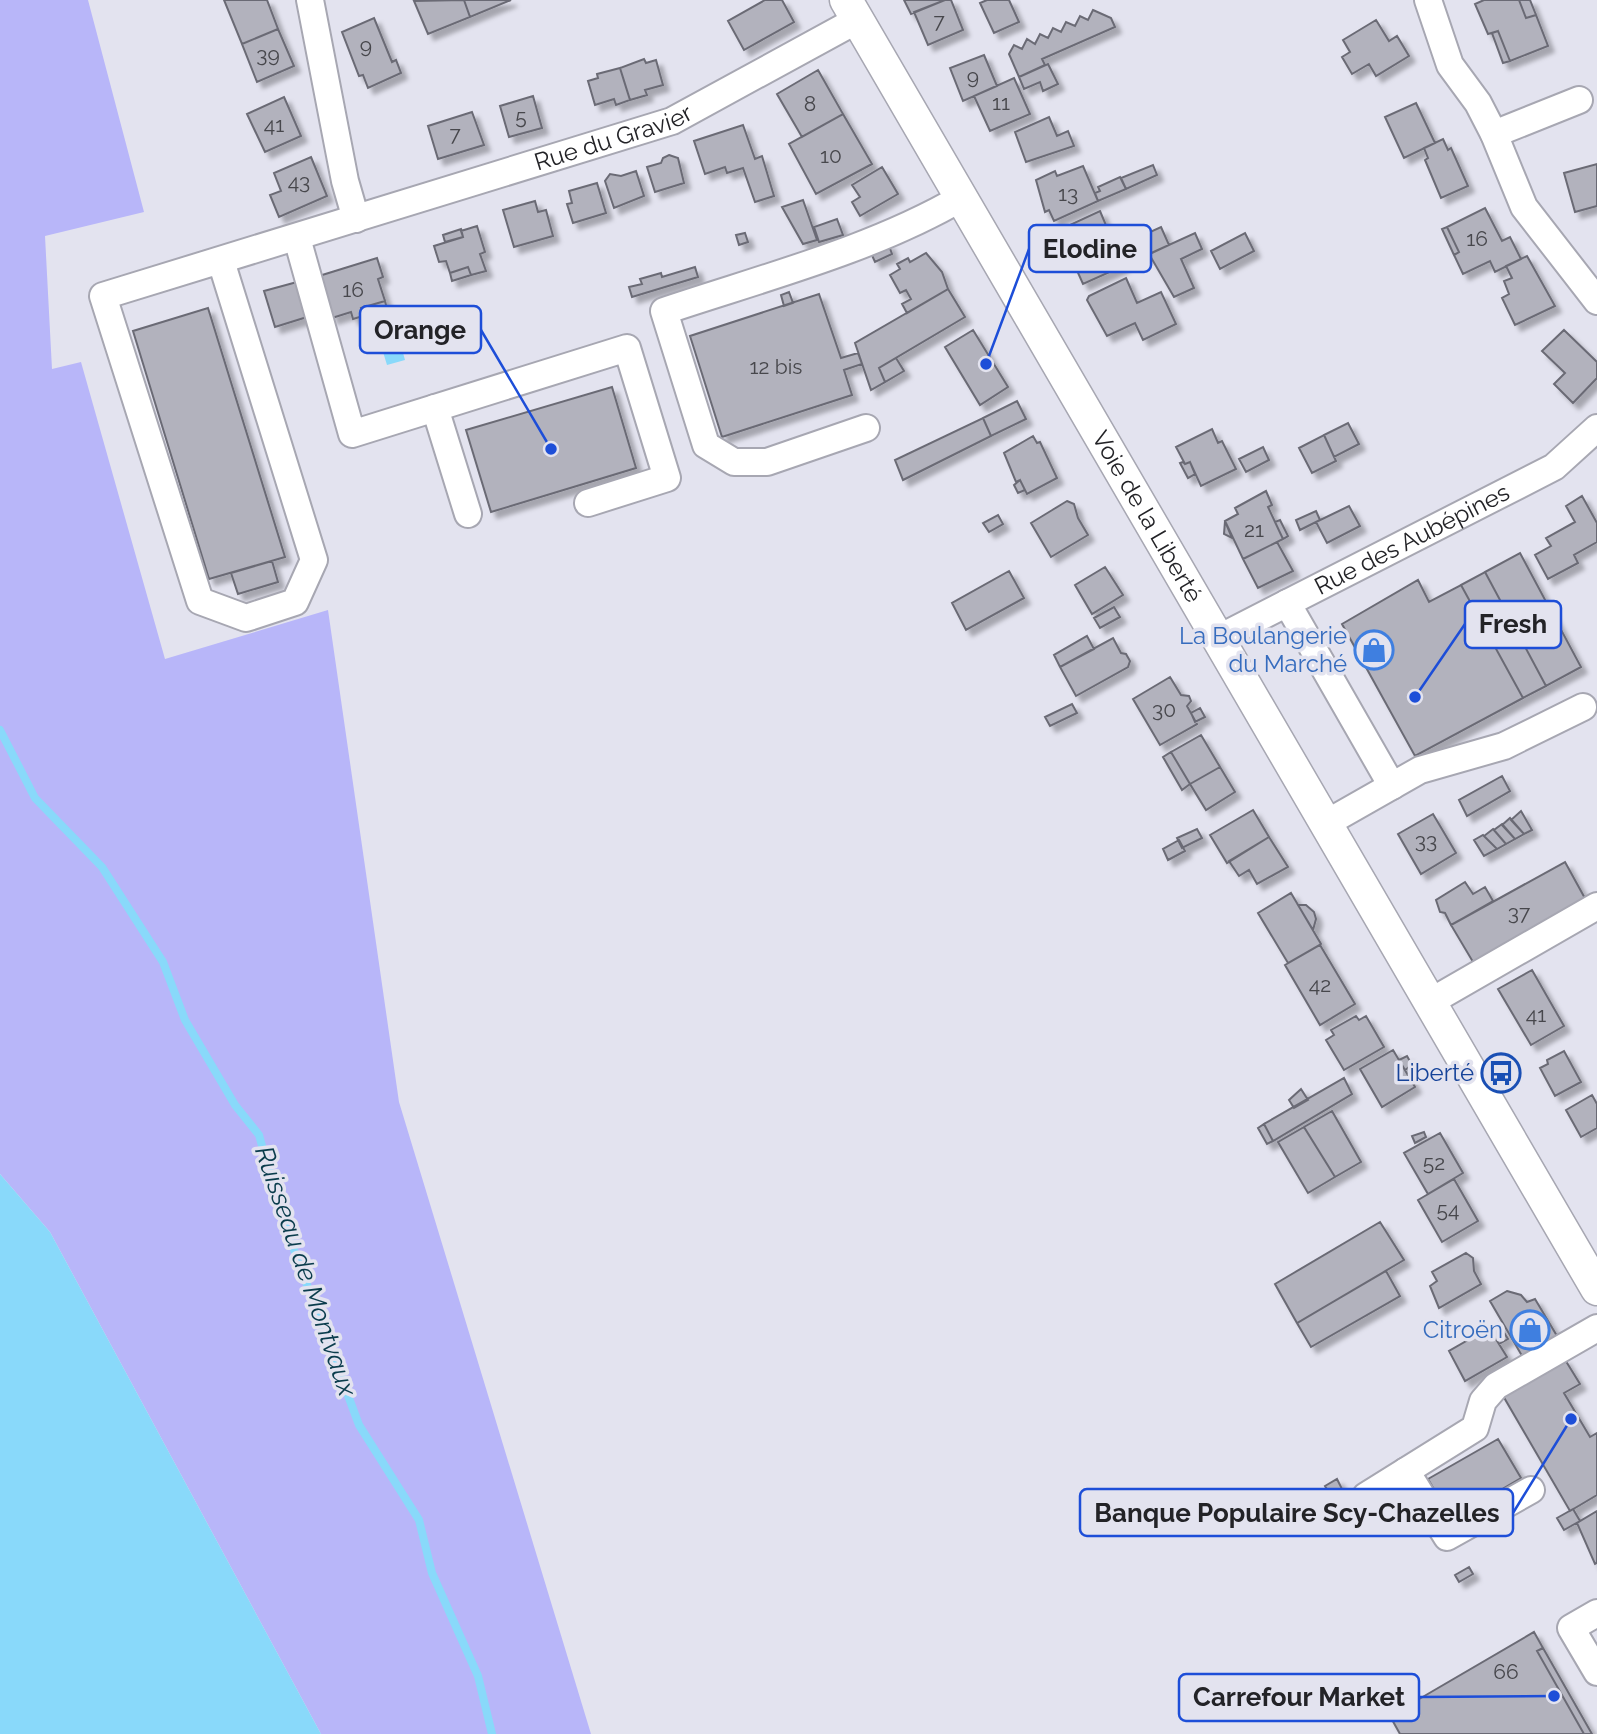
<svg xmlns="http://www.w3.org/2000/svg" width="1597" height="1734" viewBox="0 0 1597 1734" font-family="Raleway,sans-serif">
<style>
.green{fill:#b8b6f9}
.water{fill:#89d9fa}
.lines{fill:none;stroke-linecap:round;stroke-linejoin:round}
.stream{stroke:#89d9fa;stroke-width:8}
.building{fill:#b2b2bd;stroke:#6b6b75;stroke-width:2;filter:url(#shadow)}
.minor-casing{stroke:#a7a7b2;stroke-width:30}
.major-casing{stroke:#a7a7b2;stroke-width:35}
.minor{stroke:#fff;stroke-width:26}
.major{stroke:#fff;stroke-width:32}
.labels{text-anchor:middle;stroke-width:7;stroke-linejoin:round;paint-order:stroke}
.number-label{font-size:21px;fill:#47474c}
.street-label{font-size:24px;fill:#232327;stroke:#e3e3ef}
.shop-label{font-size:24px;fill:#366cbe;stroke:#e3e3ef;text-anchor:end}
.transit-label{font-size:24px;fill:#164399;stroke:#e3e3ef;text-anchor:end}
.water-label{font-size:26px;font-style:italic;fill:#0a3c4c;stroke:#e3e3ef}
.leader{fill:none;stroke:#1d4ed8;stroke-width:2.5}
.callout-dot{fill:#1d4ed8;stroke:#e3e3ef;stroke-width:2.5}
.callout{fill:#e3e3ef;stroke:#1d4ed8;stroke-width:2.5}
.callout-label{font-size:26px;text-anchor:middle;font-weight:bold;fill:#232327}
</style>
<defs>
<filter id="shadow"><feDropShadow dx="6" dy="6" stdDeviation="2" flood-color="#0004"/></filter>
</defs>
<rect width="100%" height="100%" fill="#e3e3ef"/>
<path class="green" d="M 0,0 L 88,0 L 144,212 L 45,236 L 52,369 L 81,362 L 165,659 L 328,610 L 399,1102 L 591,1734 L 321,1734 L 50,1232 L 0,1174 Z"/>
<path class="water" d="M 395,324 L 405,360 L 387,365 L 376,329 Z
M 0,1174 L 50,1232 L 321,1734 L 0,1734 Z"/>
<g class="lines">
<path class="stream" d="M 0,730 L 35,798 L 102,867 L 163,962 L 185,1020 L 235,1105 L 259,1135 L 283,1220 L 359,1425 L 419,1520 L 432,1573 L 478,1676 L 492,1734"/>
</g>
<path class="building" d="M 224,0 L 267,0 L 278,29 L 242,44 Z
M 464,0 L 511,0 L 470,17 Z
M 464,0 L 470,17 L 428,34 L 414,1 Z
M 765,0 L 782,0 L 794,22 L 744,50 L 728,21 Z
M 904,0 L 945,0 L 911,14 Z
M 945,0 L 951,0 L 963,30 L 928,45 L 914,12 Z
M 987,0 L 1009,0 L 1019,22 L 994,33 L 980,3 Z
M 1484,0 L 1519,0 L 1526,18 L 1536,15 L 1548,46 L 1510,61 L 1498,31 L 1488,34 L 1475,4 Z
M 1519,0 L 1530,0 L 1536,15 L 1526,18 Z
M 1093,10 L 1111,18 L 1115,27 L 1042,59 L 1045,65 L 1019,77 L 1009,54 L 1014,45 L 1022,49 L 1027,39 L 1035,44 L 1040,34 L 1048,38 L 1053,28 L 1061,32 L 1066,22 L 1075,26 L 1080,16 L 1088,20 Z
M 374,18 L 392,62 L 396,60 L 401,73 L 368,88 L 363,75 L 359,76 L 342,32 Z
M 1376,20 L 1389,41 L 1397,36 L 1409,56 L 1376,76 L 1369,64 L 1352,74 L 1342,57 L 1350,52 L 1343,40 Z
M 278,29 L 294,66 L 257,82 L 242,44 Z
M 1498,31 L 1510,61 L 1503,63 L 1492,33 Z
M 984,55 L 997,86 L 963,101 L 950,68 Z
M 644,59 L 646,63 L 656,60 L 663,85 L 645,90 L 647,95 L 630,100 L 620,68 Z
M 1048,64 L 1058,84 L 1043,91 L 1040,82 L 1024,89 L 1019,77 Z
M 620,68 L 630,100 L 616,105 L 614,99 L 595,105 L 588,81 L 598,78 L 597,74 Z
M 818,70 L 843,114 L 802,137 L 777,94 Z
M 1014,78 L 1030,114 L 990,131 L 974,96 Z
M 533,96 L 542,128 L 509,137 L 500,106 Z
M 284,97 L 301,136 L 265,152 L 247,114 Z
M 1416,103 L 1435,143 L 1404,158 L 1385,117 Z
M 472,112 L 484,145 L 438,159 L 428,126 Z
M 843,114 L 872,164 L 816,194 L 789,144 Z
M 1049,117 L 1057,136 L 1068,131 L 1074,146 L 1026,162 L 1015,132 Z
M 743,125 L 755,159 L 762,156 L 774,196 L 755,202 L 743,168 L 727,173 L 725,167 L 705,174 L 694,141 Z
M 1443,139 L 1448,150 L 1451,148 L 1468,186 L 1441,198 L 1425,160 L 1428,158 L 1424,148 Z
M 669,155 L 678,158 L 684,183 L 655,192 L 647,167 L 661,163 L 663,158 Z
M 311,157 L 327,196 L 279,217 L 270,195 L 281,191 L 274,173 Z
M 1597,164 L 1597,206 L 1575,212 L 1564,173 Z
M 1153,165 L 1157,175 L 1126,189 L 1121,178 Z
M 1083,166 L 1098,201 L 1054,221 L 1049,210 L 1045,212 L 1036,180 L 1055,171 L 1057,176 Z
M 882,167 L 898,194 L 860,216 L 852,202 L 860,197 L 852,185 Z
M 636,171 L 644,196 L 614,208 L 605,181 L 610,174 L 621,176 Z
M 1120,177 L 1126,189 L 1098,201 L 1095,193 L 1100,191 L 1098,187 Z
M 597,183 L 606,213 L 573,223 L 567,204 L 572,203 L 569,191 Z
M 803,200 L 817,240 L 803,244 L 782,207 Z
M 535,201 L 538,212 L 546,210 L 553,236 L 514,247 L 503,210 Z
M 1485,208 L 1502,241 L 1510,237 L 1521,259 L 1495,272 L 1490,261 L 1463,274 L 1454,255 L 1459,252 L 1447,227 Z
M 1100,211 L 1123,266 L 1083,284 L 1071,257 L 1060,255 L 1057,249 L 1062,239 L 1059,230 Z
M 837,219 L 843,235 L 819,242 L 814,227 Z
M 477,226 L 485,252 L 480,254 L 486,271 L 471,275 L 468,267 L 450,273 L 446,261 L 439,262 L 434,246 L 463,237 L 461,231 Z
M 1161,227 L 1169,245 L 1137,260 L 1128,242 Z
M 1447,227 L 1459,252 L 1454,255 L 1442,229 Z
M 461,229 L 463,237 L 445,242 L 443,235 Z
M 745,233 L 748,242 L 739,245 L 736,235 Z
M 1195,233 L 1202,249 L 1181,259 L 1194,288 L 1174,297 L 1149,254 Z
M 1245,233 L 1254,251 L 1220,269 L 1211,251 Z
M 888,243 L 892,254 L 875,262 L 870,251 Z
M 926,253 L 942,272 L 948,289 L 907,313 L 902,304 L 911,299 L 906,290 L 900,293 L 890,275 L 900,269 L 897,264 L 908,258 L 910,262 Z
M 1527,256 L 1555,306 L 1515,325 L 1502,298 L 1509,294 L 1504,281 L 1512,278 L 1506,266 Z
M 377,258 L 383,277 L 378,279 L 385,301 L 361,308 L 363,316 L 353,319 L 351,312 L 332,318 L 319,276 Z
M 468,267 L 471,275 L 452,281 L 450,273 Z
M 695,267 L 698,277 L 632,297 L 629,287 L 642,284 L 640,279 L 661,273 L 662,277 Z
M 1126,278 L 1137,303 L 1161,292 L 1176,324 L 1143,340 L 1135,323 L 1107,336 L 1087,300 L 1089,296 Z
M 297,282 L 307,317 L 275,327 L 264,291 Z
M 948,289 L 965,317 L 879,368 L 885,382 L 871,390 L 855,343 Z
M 789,292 L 793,303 L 784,306 L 781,295 Z
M 819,294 L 841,358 L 858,353 L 862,364 L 844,370 L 852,395 L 722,437 L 690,336 Z
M 385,301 L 387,309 L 363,316 L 361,308 Z
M 208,308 L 285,557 L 209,579 L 133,331 Z
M 973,330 L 1008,387 L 980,405 L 945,347 Z
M 1564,330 L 1597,362 L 1597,378 L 1573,403 L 1554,384 L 1565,373 L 1542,351 Z
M 896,358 L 904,371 L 885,382 L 879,368 Z
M 612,387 L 636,468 L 491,512 L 466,430 Z
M 1017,401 L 1026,419 L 991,436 L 983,418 Z
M 983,418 L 991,436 L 903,480 L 895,460 Z
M 1348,423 L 1359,444 L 1334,457 L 1324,435 Z
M 1212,429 L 1218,443 L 1222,441 L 1236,469 L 1201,486 L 1190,462 L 1185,464 L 1176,447 Z
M 1324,435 L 1336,461 L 1312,473 L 1299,448 Z
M 1033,436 L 1037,443 L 1040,442 L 1057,478 L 1027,494 L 1020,480 L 1016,482 L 1004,453 Z
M 1263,447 L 1269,460 L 1246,472 L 1239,459 Z
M 1183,462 L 1185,464 L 1190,462 L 1195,474 L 1188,478 L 1180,463 Z
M 1020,480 L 1025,490 L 1018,493 L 1014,485 Z
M 1266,491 L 1272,505 L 1268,507 L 1283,539 L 1243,559 L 1225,521 L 1238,514 L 1235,508 Z
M 1582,496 L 1597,523 L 1597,542 L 1574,555 L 1578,563 L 1548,579 L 1535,555 L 1551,546 L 1546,538 L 1575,522 L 1566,506 Z
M 1067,501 L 1074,504 L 1078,518 L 1088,535 L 1051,557 L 1031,523 Z
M 1349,506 L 1360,526 L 1327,543 L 1316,522 Z
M 1316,511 L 1320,520 L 1300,530 L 1296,520 Z
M 998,515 L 1003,524 L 989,532 L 983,523 Z
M 1280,520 L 1288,536 L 1283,539 L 1275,522 Z
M 1225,521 L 1232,538 L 1224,534 Z
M 1277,542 L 1293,571 L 1258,588 L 1243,559 Z
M 1520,553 L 1581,667 L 1546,686 L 1485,572 Z
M 272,561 L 278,582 L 238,594 L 231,573 Z
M 1105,567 L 1123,595 L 1092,614 L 1075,585 Z
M 1009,571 L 1024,598 L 966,630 L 952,603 Z
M 1485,572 L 1546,686 L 1523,698 L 1461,585 Z
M 1418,580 L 1429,602 L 1461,585 L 1523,698 L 1415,756 L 1342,624 Z
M 1114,607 L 1120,617 L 1100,628 L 1094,618 Z
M 1087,636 L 1094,649 L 1060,667 L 1054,655 Z
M 1113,638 L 1121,653 L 1126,654 L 1130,661 L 1128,667 L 1076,696 L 1060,667 Z
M 1170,677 L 1181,695 L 1189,696 L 1191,701 L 1187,706 L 1197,724 L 1160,745 L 1133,699 Z
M 1072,704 L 1077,713 L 1050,726 L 1045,717 Z
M 1200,708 L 1205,717 L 1195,722 L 1191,713 Z
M 1201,735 L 1220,767 L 1190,784 L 1171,752 Z
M 1171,752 L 1190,784 L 1182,790 L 1163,757 Z
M 1220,767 L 1235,792 L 1206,810 L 1190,784 Z
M 1502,776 L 1510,791 L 1467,816 L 1459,800 Z
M 1253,810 L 1269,837 L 1227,863 L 1210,835 Z
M 1521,811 L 1532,830 L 1524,834 L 1511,820 Z
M 1433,814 L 1456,853 L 1421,874 L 1398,834 Z
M 1510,818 L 1524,834 L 1515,839 L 1502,825 Z
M 1502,824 L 1515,839 L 1506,844 L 1494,830 Z
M 1197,829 L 1202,838 L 1182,848 L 1177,838 Z
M 1493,829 L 1506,844 L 1497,849 L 1484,836 Z
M 1483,835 L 1497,849 L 1484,856 L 1474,840 Z
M 1269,837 L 1288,867 L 1257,884 L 1249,870 L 1239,876 L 1229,861 Z
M 1179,840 L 1185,851 L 1168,860 L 1163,849 Z
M 1565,862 L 1587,902 L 1476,967 L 1451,925 Z
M 1465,882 L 1473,894 L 1485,887 L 1493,901 L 1451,925 L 1445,913 L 1440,912 L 1436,900 Z
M 1291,893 L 1321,944 L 1288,963 L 1258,913 Z
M 1298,905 L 1306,905 L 1314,912 L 1316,919 L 1313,930 Z
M 1320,945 L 1355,1004 L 1320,1025 L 1285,965 Z
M 1532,970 L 1564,1026 L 1531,1045 L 1498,989 Z
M 1356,1016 L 1359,1020 L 1366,1016 L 1384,1047 L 1344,1070 L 1326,1040 L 1334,1035 L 1331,1030 Z
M 1393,1050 L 1415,1087 L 1382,1107 L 1360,1069 Z
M 1564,1051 L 1581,1082 L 1555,1096 L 1540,1068 L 1548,1064 L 1547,1060 Z
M 1407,1056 L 1412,1065 L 1405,1070 L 1399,1060 Z
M 1344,1078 L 1352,1094 L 1273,1141 L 1264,1124 Z
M 1301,1089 L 1308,1100 L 1294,1108 L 1289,1100 Z
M 1592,1095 L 1597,1104 L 1597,1128 L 1581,1137 L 1566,1110 Z
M 1332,1111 L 1361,1162 L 1335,1177 L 1304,1127 Z
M 1264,1124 L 1273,1141 L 1267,1144 L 1258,1128 Z
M 1304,1127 L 1335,1177 L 1308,1193 L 1278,1142 Z
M 1424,1132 L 1426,1137 L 1415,1143 L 1412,1136 Z
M 1440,1133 L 1463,1173 L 1428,1194 L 1404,1153 Z
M 1454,1179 L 1478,1221 L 1442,1242 L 1418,1200 Z
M 1380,1222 L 1404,1260 L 1297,1323 L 1275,1284 Z
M 1466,1253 L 1473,1258 L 1474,1271 L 1481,1284 L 1439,1308 L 1430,1286 L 1437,1281 L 1432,1272 Z
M 1386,1271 L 1400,1296 L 1311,1347 L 1297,1323 Z
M 1507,1291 L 1521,1295 L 1527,1302 L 1535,1299 L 1560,1341 L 1525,1361 L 1490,1301 Z
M 1498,1323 L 1508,1339 L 1499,1344 L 1489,1328 Z
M 1489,1328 L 1507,1357 L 1465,1381 L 1449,1351 Z
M 1564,1358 L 1580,1384 L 1564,1393 L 1590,1437 L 1597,1433 L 1597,1495 L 1570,1511 L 1502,1394 Z
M 1498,1439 L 1521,1478 L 1451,1519 L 1428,1479 Z
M 1337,1479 L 1345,1495 L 1334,1501 L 1325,1486 Z
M 1573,1509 L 1580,1521 L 1564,1530 L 1557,1518 Z
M 1597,1511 L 1597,1563 L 1595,1564 L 1577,1523 Z
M 1469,1567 L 1473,1574 L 1459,1582 L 1455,1575 Z
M 1534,1632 L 1543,1648 L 1537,1651 L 1584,1734 L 1400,1734 L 1390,1716 Z
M 1543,1648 L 1592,1734 L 1584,1734 L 1537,1651 Z"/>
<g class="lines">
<g class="minor-casing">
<g id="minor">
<path d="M 310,0 L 345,181 L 356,219"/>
<path d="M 1428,0 L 1450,65 L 1478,103 L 1494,134 L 1524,207 L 1597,301"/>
<path d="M 1494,134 L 1579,100"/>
<path d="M 297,238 L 352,434 L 627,348 L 667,478 L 588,503"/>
<path id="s1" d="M 221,261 L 314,560 L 295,602 L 246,618 L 200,601 L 103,296 L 672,121 L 857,20"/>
<path d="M 435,408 L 468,514"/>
<path d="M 866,428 L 767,462 L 734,462 L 706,445 L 664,311 C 762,278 872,250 961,198"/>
<path d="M 1287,603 L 1392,786"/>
<path id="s2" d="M 1217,639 L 1554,467 L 1597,428"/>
<path d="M 1325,824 L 1420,770 L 1504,746 L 1583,707"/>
<path d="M 1430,1002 L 1597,906"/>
<path d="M 1406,1471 L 1447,1537 L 1531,1490"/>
<path d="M 1366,1496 L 1475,1428 L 1483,1401 L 1496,1386 L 1597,1328"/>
<path d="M 1597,1613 L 1571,1628 L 1597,1672"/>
</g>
</g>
<g class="major-casing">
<g id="major">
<path id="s3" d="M 846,0 L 1597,1289"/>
</g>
</g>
<use href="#minor" class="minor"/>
<use href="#major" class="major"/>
</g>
<defs>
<g id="shop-ring" transform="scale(2.0125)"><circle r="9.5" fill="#e3e3ef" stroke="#3f7fe0" stroke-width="1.5"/><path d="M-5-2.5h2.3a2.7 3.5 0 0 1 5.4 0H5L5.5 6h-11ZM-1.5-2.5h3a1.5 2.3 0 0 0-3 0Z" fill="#3f7fe0"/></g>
<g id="bus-ring" transform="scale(2.0125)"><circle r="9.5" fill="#e3e3ef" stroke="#1a4fb4" stroke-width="1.5"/><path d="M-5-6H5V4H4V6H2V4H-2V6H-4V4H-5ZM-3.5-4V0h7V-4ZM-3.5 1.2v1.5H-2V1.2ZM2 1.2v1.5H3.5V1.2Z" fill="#1a4fb4"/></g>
</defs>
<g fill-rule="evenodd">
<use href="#shop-ring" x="1374" y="650"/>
<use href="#bus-ring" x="1501" y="1073"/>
<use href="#shop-ring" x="1530" y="1330"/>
</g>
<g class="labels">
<g class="number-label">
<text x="939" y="28">7</text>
<text x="366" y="53">9</text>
<text x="268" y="62">39</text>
<text x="973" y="84">9</text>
<text x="1001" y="110">11</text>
<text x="810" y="111">8</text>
<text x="521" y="124">5</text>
<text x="274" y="132">41</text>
<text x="455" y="141">7</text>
<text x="831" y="163">10</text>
<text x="299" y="189">43</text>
<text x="1068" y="201">13</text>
<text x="1477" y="246">16</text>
<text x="353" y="297">16</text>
<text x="776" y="374">12 bis</text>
<text x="1254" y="537">21</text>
<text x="1164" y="717">30</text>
<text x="1426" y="848">33</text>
<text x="1519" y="920">37</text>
<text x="1320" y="992">42</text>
<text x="1536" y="1022">41</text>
<text x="1434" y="1170">52</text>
<text x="1448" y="1217">54</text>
<text x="1506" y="1679">66</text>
</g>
<g class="street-label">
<text dy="8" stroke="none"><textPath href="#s1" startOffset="1314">Rue du Gravier</textPath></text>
<text dy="8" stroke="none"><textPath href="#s3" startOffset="598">Voie de la Liberté</textPath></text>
<text dy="8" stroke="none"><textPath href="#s2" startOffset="219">Rue des Aubépines</textPath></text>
</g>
<g class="shop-label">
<text x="1347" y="644">La Boulangerie<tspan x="1347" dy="28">du Marché</tspan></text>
<text x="1503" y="1338">Citroën</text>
</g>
<g class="transit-label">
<text x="1474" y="1081">Liberté</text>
</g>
<g class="water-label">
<text transform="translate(306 1271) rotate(71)" y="9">Ruisseau de Montvaux</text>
</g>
</g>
<path class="leader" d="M986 364L1029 249M551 449L481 330M1415 697L1465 624M1571 1419L1513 1513M1554 1696L1419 1697"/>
<g class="callout-dot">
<circle cx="986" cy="364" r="7"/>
<circle cx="551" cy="449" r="7"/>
<circle cx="1415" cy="697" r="7"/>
<circle cx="1571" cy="1419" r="7"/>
<circle cx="1554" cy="1696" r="7"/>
</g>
<g class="callout">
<rect x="1029" y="225" width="122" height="47" rx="7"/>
<rect x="360" y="306" width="121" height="47" rx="7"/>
<rect x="1465" y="601" width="96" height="47" rx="7"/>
<rect x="1080" y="1489" width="433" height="47" rx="7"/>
<rect x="1179" y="1674" width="240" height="47" rx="7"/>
</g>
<g class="callout-label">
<text x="1090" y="258">Elodine</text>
<text x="420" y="339">Orange</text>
<text x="1513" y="633">Fresh</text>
<text x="1297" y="1522">Banque Populaire Scy-Chazelles</text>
<text x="1299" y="1706">Carrefour Market</text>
</g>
</svg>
